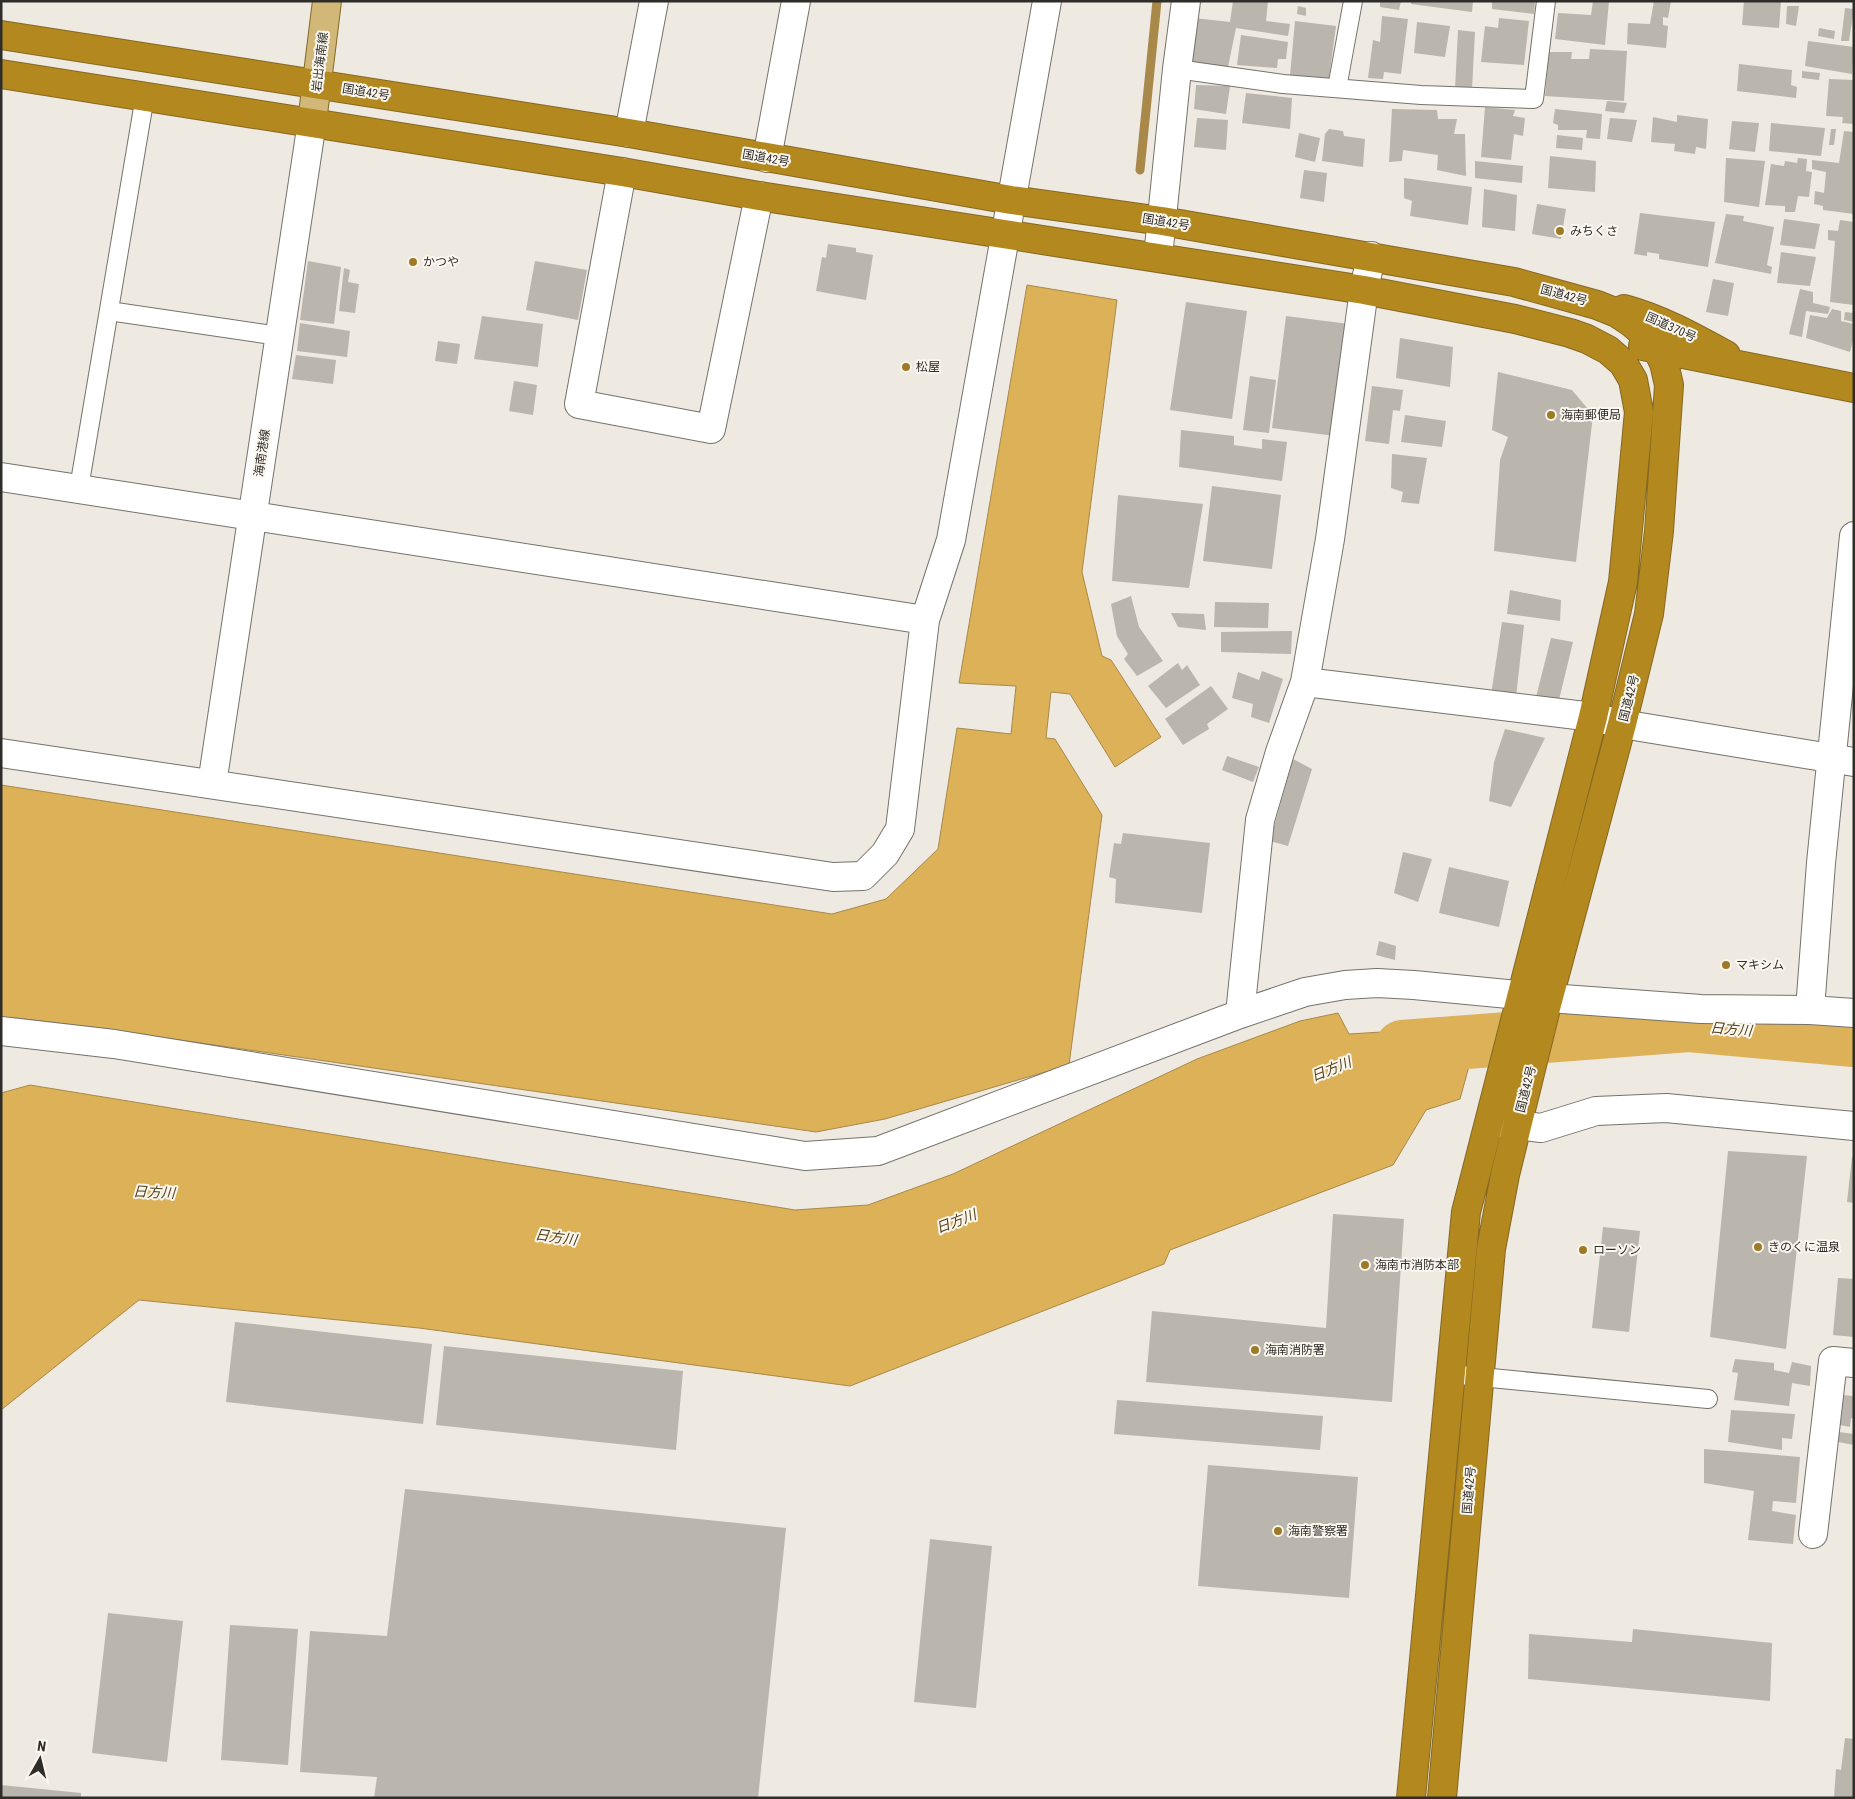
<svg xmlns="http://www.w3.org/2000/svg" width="1855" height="1799" viewBox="0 0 1855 1799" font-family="'Roboto Condensed','Noto Sans JP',sans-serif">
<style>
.water{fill:#dcb157;stroke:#a8894a}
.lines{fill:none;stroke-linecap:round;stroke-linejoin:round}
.stream{stroke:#a8894a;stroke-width:9}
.river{stroke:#dcb157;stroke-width:54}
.building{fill:#bab5ad}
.lane-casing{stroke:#76726b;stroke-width:20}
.street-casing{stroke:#76726b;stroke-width:30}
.secondary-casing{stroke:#76726b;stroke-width:30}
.primary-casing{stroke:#856822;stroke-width:30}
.highway-casing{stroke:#856822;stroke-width:30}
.lane{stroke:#fff;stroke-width:18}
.street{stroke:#fff;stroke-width:28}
.secondary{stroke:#fff;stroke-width:28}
.primary{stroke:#d1b878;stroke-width:28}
.highway{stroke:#b3881e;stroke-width:28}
.poi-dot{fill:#9e7a26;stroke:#fbf6ee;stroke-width:2}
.labels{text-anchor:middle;stroke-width:4;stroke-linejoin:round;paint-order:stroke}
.street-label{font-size:12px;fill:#2f2d2a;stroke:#fbf6ee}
.poi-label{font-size:12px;fill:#2f2d2a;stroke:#fbf6ee;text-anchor:start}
.water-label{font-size:14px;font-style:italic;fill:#52401a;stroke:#fbf6ee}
</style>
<rect width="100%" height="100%" fill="#eee9e1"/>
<path class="water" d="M 1027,285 L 1117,300 L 1082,572 L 1102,656 L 1111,660 L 1161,737 L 1115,767 L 1070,694 L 1051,692 L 1046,738 L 1055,739 L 1102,815 L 1069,1065 L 885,1119 L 816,1132 L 90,1027 L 16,1018 L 1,1020 L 1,785 L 832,914 L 886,899 L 938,849 L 957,728 L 1011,734 L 1016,686 L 959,683 Z
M 1338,1013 L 1349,1034 L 1480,1026 L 1460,1099 L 1426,1110 L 1393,1165 L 1170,1250 L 1164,1264 L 850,1386 L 419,1328 L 139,1300 L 1,1410 L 1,1093 L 30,1085 L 795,1210 L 868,1205 L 953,1174 L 1197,1059 L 1300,1021 Z"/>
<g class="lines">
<path class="stream" d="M 1140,170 L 1157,1"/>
<path class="river" d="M 1402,1047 L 1689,1025 L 1854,1040"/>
</g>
<path class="building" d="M 1233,1 L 1268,1 L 1266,21 L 1290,24 L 1288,36 L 1236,28 L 1228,67 L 1188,61 L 1194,18 L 1230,22 Z
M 1380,1 L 1401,1 L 1399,10 L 1380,7 Z
M 1411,1 L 1473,1 L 1472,12 L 1411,4 Z
M 1492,1 L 1535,1 L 1534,14 L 1492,9 Z
M 1593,1 L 1609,1 L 1605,45 L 1555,39 L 1558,13 L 1591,15 Z
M 1654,1 L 1671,1 L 1668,18 L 1663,17 L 1663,25 L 1668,26 L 1666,48 L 1627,44 L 1628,23 L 1650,24 Z
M 1744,1 L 1781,1 L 1779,28 L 1742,25 Z
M 1298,6 L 1306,8 L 1306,16 L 1297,14 Z
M 1787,6 L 1799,6 L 1796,26 L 1786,24 Z
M 1845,8 L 1854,9 L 1849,41 L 1841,41 Z
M 1382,16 L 1408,19 L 1401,74 L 1384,72 L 1383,79 L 1368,78 L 1373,40 L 1380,42 Z
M 1499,18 L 1529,21 L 1524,65 L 1481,62 L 1485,26 L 1498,28 Z
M 1295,21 L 1336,26 L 1329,78 L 1290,75 Z
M 1417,22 L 1450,26 L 1445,57 L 1414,53 Z
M 1819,28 L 1835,31 L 1834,39 L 1818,36 Z
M 1458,30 L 1475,32 L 1472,89 L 1455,89 Z
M 1241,35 L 1288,42 L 1286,59 L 1278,59 L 1277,68 L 1237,65 Z
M 1808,41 L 1854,47 L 1852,74 L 1805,66 Z
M 1590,49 L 1627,51 L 1624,101 L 1545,96 L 1549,52 L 1572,52 L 1571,59 L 1589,59 Z
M 1739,64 L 1792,70 L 1791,85 L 1797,87 L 1796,98 L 1737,91 Z
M 1802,71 L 1820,73 L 1819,80 L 1802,78 Z
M 1829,79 L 1854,80 L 1854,124 L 1842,123 L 1843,117 L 1826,116 Z
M 1196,85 L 1230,86 L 1226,114 L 1194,109 Z
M 1246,93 L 1292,98 L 1290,129 L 1242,123 Z
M 1607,101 L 1627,103 L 1624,113 L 1605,111 Z
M 1485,107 L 1515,110 L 1513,116 L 1525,118 L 1523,136 L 1514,134 L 1511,160 L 1481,157 Z
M 1392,109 L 1437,110 L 1438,119 L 1457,119 L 1454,134 L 1465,134 L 1466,176 L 1437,170 L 1438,155 L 1403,150 L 1402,161 L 1389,162 Z
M 1555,109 L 1602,114 L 1600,139 L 1586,138 L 1587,130 L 1558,130 L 1558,125 L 1553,123 Z
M 1677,115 L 1708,119 L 1706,149 L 1696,147 L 1695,154 L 1674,151 L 1675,144 L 1651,142 L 1653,117 L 1677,122 Z
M 1197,118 L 1228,120 L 1226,150 L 1194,147 Z
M 1610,118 L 1637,120 L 1632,142 L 1607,139 Z
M 1732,121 L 1759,123 L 1755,152 L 1729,149 Z
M 1771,123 L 1825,128 L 1821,156 L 1769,151 Z
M 1329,129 L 1343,131 L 1344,136 L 1365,139 L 1363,167 L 1322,161 L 1325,134 Z
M 1831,129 L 1836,129 L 1834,145 L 1829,145 Z
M 1844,131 L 1854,132 L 1854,214 L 1823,210 L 1823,206 L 1814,204 L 1815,191 L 1824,193 L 1826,172 L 1812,169 L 1812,160 L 1839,163 Z
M 1299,133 L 1320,138 L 1315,162 L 1295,157 Z
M 1557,135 L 1583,138 L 1582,150 L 1556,148 Z
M 1550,156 L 1596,161 L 1595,192 L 1548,188 Z
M 1726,158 L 1765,161 L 1759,207 L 1724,202 Z
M 1798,158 L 1807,159 L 1806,171 L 1812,172 L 1809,197 L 1798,196 L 1795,212 L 1785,212 L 1785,206 L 1765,205 L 1771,164 L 1784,166 L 1785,161 L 1797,163 Z
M 1475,161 L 1523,166 L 1522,183 L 1475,178 Z
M 1304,170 L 1327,173 L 1324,202 L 1300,198 Z
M 1404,178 L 1472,187 L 1468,225 L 1410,216 L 1412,201 L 1404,198 Z
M 1484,189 L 1517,195 L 1515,231 L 1482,227 Z
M 1537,204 L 1566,209 L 1561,239 L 1532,234 Z
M 1640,213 L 1715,222 L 1708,267 L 1659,259 L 1659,254 L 1647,252 L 1647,256 L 1634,254 Z
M 1726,214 L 1744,216 L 1743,221 L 1774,227 L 1767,265 L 1772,267 L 1771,274 L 1715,263 Z
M 1784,219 L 1820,224 L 1815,249 L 1780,245 Z
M 1840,220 L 1854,222 L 1854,305 L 1830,302 L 1835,241 L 1828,240 L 1828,230 L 1838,231 Z
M 828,244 L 856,248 L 856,252 L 873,255 L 866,300 L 816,291 L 822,257 L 826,258 Z
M 1781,252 L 1816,257 L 1810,286 L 1777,283 Z
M 308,261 L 341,267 L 334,324 L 300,320 Z
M 535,261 L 587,270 L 578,320 L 526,310 Z
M 344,268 L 350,270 L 348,282 L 359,284 L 355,313 L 339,311 Z
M 1713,279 L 1734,283 L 1728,316 L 1706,312 Z
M 1800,289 L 1813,292 L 1813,303 L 1830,307 L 1828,314 L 1806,311 L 1802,337 L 1789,334 Z
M 1186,302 L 1247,311 L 1232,419 L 1170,410 Z
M 1832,309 L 1841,311 L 1841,321 L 1854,324 L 1854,337 L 1850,352 L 1806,338 L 1810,315 L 1827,318 Z
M 1845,312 L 1854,313 L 1854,322 L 1844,320 Z
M 482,316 L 543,324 L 538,367 L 474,359 Z
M 1286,316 L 1349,324 L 1335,436 L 1272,428 Z
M 300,323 L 350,331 L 347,357 L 297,351 Z
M 1400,338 L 1453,347 L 1450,387 L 1396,378 Z
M 438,341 L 460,344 L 457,364 L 435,361 Z
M 296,355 L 336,360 L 333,384 L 292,379 Z
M 1498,372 L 1572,390 L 1593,415 L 1576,562 L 1494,551 L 1500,460 L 1508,437 L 1492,430 Z
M 1250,376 L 1276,380 L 1269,433 L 1243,430 Z
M 514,381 L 537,385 L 533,415 L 509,411 Z
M 1372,386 L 1403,390 L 1400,411 L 1393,410 L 1389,444 L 1365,441 Z
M 1405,415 L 1446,421 L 1442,447 L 1401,442 Z
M 1181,430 L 1234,436 L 1234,445 L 1262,449 L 1262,439 L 1287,442 L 1282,481 L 1179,467 Z
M 1392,454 L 1427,458 L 1419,504 L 1401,502 L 1403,492 L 1391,488 Z
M 1212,486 L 1281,495 L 1272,569 L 1203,561 Z
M 1118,495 L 1203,504 L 1189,588 L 1112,581 Z
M 1510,590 L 1561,600 L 1560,621 L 1507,614 Z
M 1131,596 L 1139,627 L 1163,661 L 1137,676 L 1124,659 L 1128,654 L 1117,636 L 1111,604 Z
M 1215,602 L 1269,603 L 1268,628 L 1214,627 Z
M 1171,613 L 1204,614 L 1206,630 L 1178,627 Z
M 1502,622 L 1524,625 L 1516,697 L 1491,695 Z
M 1292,631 L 1291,654 L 1221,652 L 1221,632 Z
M 1551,638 L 1573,642 L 1558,704 L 1535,701 Z
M 1178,663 L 1182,670 L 1187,665 L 1200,685 L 1166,708 L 1148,686 Z
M 1262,671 L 1283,679 L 1269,723 L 1251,717 L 1253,704 L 1232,698 L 1238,672 L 1259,680 Z
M 1211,686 L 1228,709 L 1207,724 L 1209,729 L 1183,745 L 1165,719 Z
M 1505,729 L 1545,738 L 1511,807 L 1489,801 L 1494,762 Z
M 1227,756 L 1259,767 L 1253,782 L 1222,770 Z
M 1293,759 L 1312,769 L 1288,846 L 1270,841 Z
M 1123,833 L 1210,843 L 1202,913 L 1115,903 L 1116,879 L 1109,877 L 1114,843 L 1121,844 Z
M 1403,852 L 1432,859 L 1418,902 L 1394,893 Z
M 1449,867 L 1509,881 L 1499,927 L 1439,913 Z
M 1379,941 L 1396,946 L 1395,960 L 1376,955 Z
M 1728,1151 L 1807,1156 L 1786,1349 L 1710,1337 Z
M 1852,1157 L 1854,1158 L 1854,1203 L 1847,1202 Z
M 1333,1214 L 1404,1219 L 1392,1402 L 1146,1382 L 1152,1311 L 1326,1328 Z
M 1603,1227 L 1640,1231 L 1629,1332 L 1592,1328 Z
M 1838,1278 L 1854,1279 L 1854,1337 L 1833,1335 Z
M 235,1322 L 432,1344 L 423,1424 L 226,1402 Z
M 444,1346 L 683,1371 L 676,1450 L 436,1425 Z
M 1735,1359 L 1774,1363 L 1774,1370 L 1789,1373 L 1792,1362 L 1811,1366 L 1810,1386 L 1792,1383 L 1789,1406 L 1734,1400 L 1738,1373 L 1732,1372 Z
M 1842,1395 L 1854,1396 L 1854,1419 L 1851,1418 L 1850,1427 L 1840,1425 Z
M 1117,1400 L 1323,1416 L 1320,1450 L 1114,1434 Z
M 1731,1410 L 1795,1414 L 1792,1439 L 1782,1438 L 1782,1450 L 1728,1442 Z
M 1839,1432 L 1854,1434 L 1854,1445 L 1838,1442 Z
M 1704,1449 L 1800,1457 L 1796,1503 L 1773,1501 L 1772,1511 L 1796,1515 L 1793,1544 L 1748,1540 L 1754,1491 L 1704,1483 Z
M 1208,1465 L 1358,1477 L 1349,1598 L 1198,1586 Z
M 405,1489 L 786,1528 L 758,1798 L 374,1798 L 377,1777 L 300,1772 L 310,1631 L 387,1636 Z
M 930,1539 L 992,1546 L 976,1708 L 914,1702 Z
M 108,1613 L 183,1621 L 167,1762 L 92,1753 Z
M 230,1625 L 298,1629 L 288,1765 L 221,1760 Z
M 1633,1629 L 1772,1643 L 1770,1701 L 1528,1679 L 1529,1634 L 1632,1642 Z
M 1845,1738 L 1854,1739 L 1854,1798 L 1834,1798 L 1836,1769 L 1841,1770 Z
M 1,1785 L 81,1793 L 81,1798 L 1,1798 Z"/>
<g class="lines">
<g class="lane-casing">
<path id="lane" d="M 1177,69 L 1283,84 L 1421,95 L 1534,99 L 1546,1
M 1337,88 L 1353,1
M 109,311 L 279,336
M 79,488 L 145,96
M 1450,1374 L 1708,1399"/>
</g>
<g class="street-casing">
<path id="street" d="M 629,133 L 654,1
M 767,158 L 796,1
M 622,172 L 579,404 L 711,429 L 759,196
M 1158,257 L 1177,69 L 1186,1
M 1,477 L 925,620
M 1305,682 L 1593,717 L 1622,724 L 1854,762
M 1,753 L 833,877 L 863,876 L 885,854 L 900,829 L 925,620 L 951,540 L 1047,1
M 1810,1010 L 1821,863 L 1854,536
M 1240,1014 L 1260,820 L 1280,752 L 1305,682 L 1330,539 L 1364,290 L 1371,256
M 1,1031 L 114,1044 L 805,1156 L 878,1151 L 1240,1014 L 1305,992 L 1345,985 L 1377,983 L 1414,985 L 1549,998 L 1701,1009 L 1810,1010 L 1854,1013
M 1494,1122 L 1541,1128 L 1596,1111 L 1666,1108 L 1854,1126
M 1813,1534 L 1833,1361 L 1854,1363"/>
</g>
<g class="secondary-casing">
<path id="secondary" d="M 212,784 L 312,122"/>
</g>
<g class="primary-casing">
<path id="primary" d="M 312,122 L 327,1"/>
</g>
<g class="highway-casing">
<path id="highway" d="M 1,35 L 629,133 L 1011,200 L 1162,221 L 1514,282 L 1597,305 L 1617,313 L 1632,323 L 1646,335 L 1657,349 L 1664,363 L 1669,385 L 1659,531 L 1649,614 L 1622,724 L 1546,1008 L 1505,1175 L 1491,1249 L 1442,1798
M 1,74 L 622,172 L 759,196 L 1364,290 L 1515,319 L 1570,333 L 1587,339 L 1608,350 L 1623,363 L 1633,380 L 1639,412 L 1623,582 L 1593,717 L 1466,1212 L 1411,1798
M 1624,309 C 1661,319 1693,337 1726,355
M 1643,346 L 1854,388"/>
</g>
<use href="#lane" class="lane"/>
<use href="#street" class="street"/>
<use href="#secondary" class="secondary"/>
<use href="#primary" class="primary"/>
<use href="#highway" class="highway"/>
</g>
<g class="poi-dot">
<circle cx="1560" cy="231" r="5"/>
<circle cx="413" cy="262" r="5"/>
<circle cx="906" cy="367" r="5"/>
<circle cx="1551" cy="415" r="5"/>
<circle cx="1726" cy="965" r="5"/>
<circle cx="1758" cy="1247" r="5"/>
<circle cx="1583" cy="1250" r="5"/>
<circle cx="1365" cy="1265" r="5"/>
<circle cx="1255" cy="1350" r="5"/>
<circle cx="1278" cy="1531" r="5"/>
</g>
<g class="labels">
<g class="street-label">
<text transform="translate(320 62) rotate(-83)" y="4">岩出海南線</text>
<text transform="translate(366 92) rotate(9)" y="4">国道42号</text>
<text transform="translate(766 158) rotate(10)" y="4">国道42号</text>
<text transform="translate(1166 222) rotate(9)" y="4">国道42号</text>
<text transform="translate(1564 295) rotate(15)" y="4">国道42号</text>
<text transform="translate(1671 327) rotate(24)" y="4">国道370号</text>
<text transform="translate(262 453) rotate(-82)" y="4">海南港線</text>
<text transform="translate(1629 698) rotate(-76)" y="4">国道42号</text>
<text transform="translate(1526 1089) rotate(-76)" y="4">国道42号</text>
<text transform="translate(1469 1490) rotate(-85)" y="4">国道42号</text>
</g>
<g class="poi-label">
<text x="1570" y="235">みちくさ</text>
<text x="423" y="266">かつや</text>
<text x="916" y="371">松屋</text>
<text x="1561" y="419">海南郵便局</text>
<text x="1736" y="969">マキシム</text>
<text x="1768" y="1251">きのくに温泉</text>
<text x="1593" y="1254">ローソン</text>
<text x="1375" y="1269">海南市消防本部</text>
<text x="1265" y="1354">海南消防署</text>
<text x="1288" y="1535">海南警察署</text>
</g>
<g class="water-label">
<text transform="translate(1731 1029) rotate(5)" y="5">日方川</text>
<text transform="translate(1331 1069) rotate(-22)" y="5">日方川</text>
<text transform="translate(154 1192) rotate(3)" y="5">日方川</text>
<text transform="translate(956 1221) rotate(-21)" y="5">日方川</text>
<text transform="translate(556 1237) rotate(8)" y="5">日方川</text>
</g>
</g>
<rect width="1855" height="1799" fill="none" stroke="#2f2d2a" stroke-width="5"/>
<g transform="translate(40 1759) rotate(8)" stroke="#fbf6ee" stroke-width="4" paint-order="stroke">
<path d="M0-4L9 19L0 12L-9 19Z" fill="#2f2d2a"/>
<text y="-8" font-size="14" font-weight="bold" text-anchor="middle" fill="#2f2d2a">N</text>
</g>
</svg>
